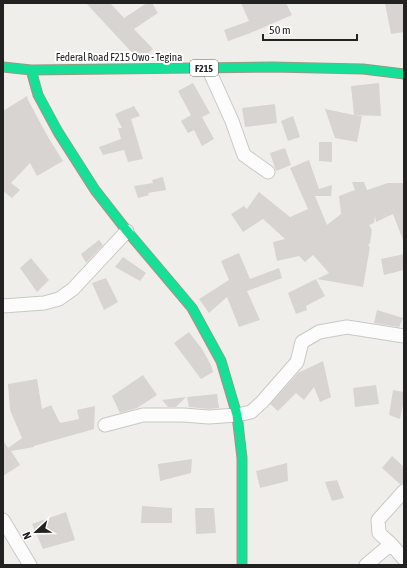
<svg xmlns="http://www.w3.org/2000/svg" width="407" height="568" viewBox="0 0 407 568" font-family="'Asap Condensed',sans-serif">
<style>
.building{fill:#d7d4d2}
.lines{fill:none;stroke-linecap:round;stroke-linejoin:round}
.street-casing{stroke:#c9c8c7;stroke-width:15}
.fast-casing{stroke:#999a82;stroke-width:11}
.street{stroke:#fdfcfc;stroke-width:13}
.fast{stroke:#16e098;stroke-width:9}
.labels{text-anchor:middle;stroke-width:4;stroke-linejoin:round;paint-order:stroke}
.shield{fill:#fff;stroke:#646464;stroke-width:1}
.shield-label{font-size:10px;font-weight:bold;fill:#222}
.street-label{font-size:11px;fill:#222;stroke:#fff}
</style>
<rect width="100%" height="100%" fill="#f0eeeb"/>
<path class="building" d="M 86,3 L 110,3 L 124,18 L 147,3 L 152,3 L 158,13 L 134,29 L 153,49 L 145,57 L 136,57 Z
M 241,3 L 286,3 L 292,15 L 248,34 L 228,41 L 224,30 L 249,21 Z
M 385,3 L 404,3 L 404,32 L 391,34 Z
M 193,83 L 210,113 L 202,117 L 214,139 L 202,146 L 194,130 L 188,133 L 181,121 L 191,115 L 178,91 Z
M 379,83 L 381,116 L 354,115 L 362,116 L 357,142 L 335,138 L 325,109 L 354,115 L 351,86 Z
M 27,96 L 28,100 L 48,137 L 63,161 L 37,176 L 30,163 L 11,183 L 20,190 L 12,198 L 3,191 L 3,111 Z
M 275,104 L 277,123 L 245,127 L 242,108 Z
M 134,106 L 140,116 L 131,119 L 143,159 L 128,162 L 124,150 L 103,155 L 99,147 L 121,139 L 118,128 L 122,128 L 115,114 Z
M 293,116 L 300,137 L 288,141 L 281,121 Z
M 319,142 L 332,142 L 332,162 L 319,161 Z
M 285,148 L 291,165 L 276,171 L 270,153 Z
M 309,160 L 319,189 L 332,185 L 331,196 L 315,196 L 327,225 L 341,214 L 339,196 L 355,190 L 352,182 L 364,182 L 367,190 L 388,183 L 404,183 L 404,239 L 403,240 L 393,214 L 376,222 L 375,216 L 374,223 L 369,225 L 372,230 L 370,243 L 368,245 L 370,247 L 363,287 L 317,279 L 329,273 L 313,255 L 305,262 L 299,256 L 277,261 L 273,242 L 285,239 L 263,219 L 243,232 L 231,214 L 244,206 L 247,209 L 259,192 L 290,217 L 308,209 L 290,168 Z
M 163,177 L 166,190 L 148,193 L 149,195 L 138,198 L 134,186 L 153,183 L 152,180 Z
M 99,240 L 103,245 L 86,263 L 81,254 Z
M 239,253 L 250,279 L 279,268 L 282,278 L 247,291 L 260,320 L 239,327 L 227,297 L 209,313 L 199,299 L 229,280 L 221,261 Z
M 404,254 L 404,270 L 384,275 L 381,259 Z
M 123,257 L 146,273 L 140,281 L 115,267 Z
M 31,258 L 49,280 L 37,292 L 20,268 Z
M 106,278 L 118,302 L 104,310 L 92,283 Z
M 316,279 L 325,296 L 306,306 L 307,310 L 296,314 L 288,293 Z
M 377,310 L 403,318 L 399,327 L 374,323 Z
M 189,332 L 202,349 L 211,365 L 213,372 L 201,379 L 174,343 Z
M 323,361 L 331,397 L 320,402 L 314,387 L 304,400 L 296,393 L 278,411 L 270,404 L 298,373 Z
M 143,375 L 157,395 L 137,408 L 120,413 L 112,396 Z
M 37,379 L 42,409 L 51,405 L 60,423 L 79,419 L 77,410 L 95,406 L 94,429 L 34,446 L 34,447 L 11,451 L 20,465 L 3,476 L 3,440 L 8,448 L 22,438 L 10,410 L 8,384 Z
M 376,385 L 379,404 L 355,407 L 353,388 Z
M 393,390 L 404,392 L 404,399 L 400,419 L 389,415 Z
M 217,394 L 219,408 L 209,409 L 189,407 L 187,397 Z
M 186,397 L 176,407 L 168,407 L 162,400 Z
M 392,456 L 404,467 L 404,483 L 400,484 L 382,468 Z
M 192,459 L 191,473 L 160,481 L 158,464 Z
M 287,463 L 288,481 L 260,488 L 256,471 Z
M 337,480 L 344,498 L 332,501 L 325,482 Z
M 142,506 L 172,508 L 172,523 L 141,523 Z
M 195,508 L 214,508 L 216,533 L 196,534 Z
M 66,512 L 75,540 L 43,549 L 32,524 Z"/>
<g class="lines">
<g class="street-casing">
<path id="street" d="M 208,68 L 232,121 L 244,155 L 268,172
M 3,306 L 44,303 L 59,299 L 73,289 L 127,231
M 105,425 L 143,415 L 183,415 L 209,417 L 237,415 L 251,412 L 262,402 L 297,362 L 302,342 L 319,332 L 347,327 L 404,336
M 404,491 L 378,520 L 379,533 L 391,544 L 404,559
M 3,520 L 30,565
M 366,565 L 391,544"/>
</g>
<g class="fast-casing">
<path id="fast" d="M 3,67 L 31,70 L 272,67 L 363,69 L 404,74
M 31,70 L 38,95 L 58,132 L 95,190 L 127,231 L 192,308 L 221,361 L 237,415 L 242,458 L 242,565"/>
</g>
<use href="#street" class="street"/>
<use href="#fast" class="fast"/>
</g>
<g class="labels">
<rect class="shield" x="190" y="60" width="28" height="16" rx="3"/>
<g class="shield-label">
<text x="204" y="72">F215</text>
</g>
<g class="street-label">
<text x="119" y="61">Federal Road F215 Owo - Tegina</text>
</g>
</g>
<rect width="407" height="568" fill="none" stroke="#222222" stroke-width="8"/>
<g transform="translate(36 532) rotate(248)" stroke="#ffffff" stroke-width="3" paint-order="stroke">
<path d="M0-3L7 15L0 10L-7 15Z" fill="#222222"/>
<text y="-6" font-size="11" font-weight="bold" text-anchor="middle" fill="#222222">N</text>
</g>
<path d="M263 34v6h94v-6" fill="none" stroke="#222222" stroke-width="2"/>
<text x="269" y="34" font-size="12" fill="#222222" stroke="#ffffff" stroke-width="3" paint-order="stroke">50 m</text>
</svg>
